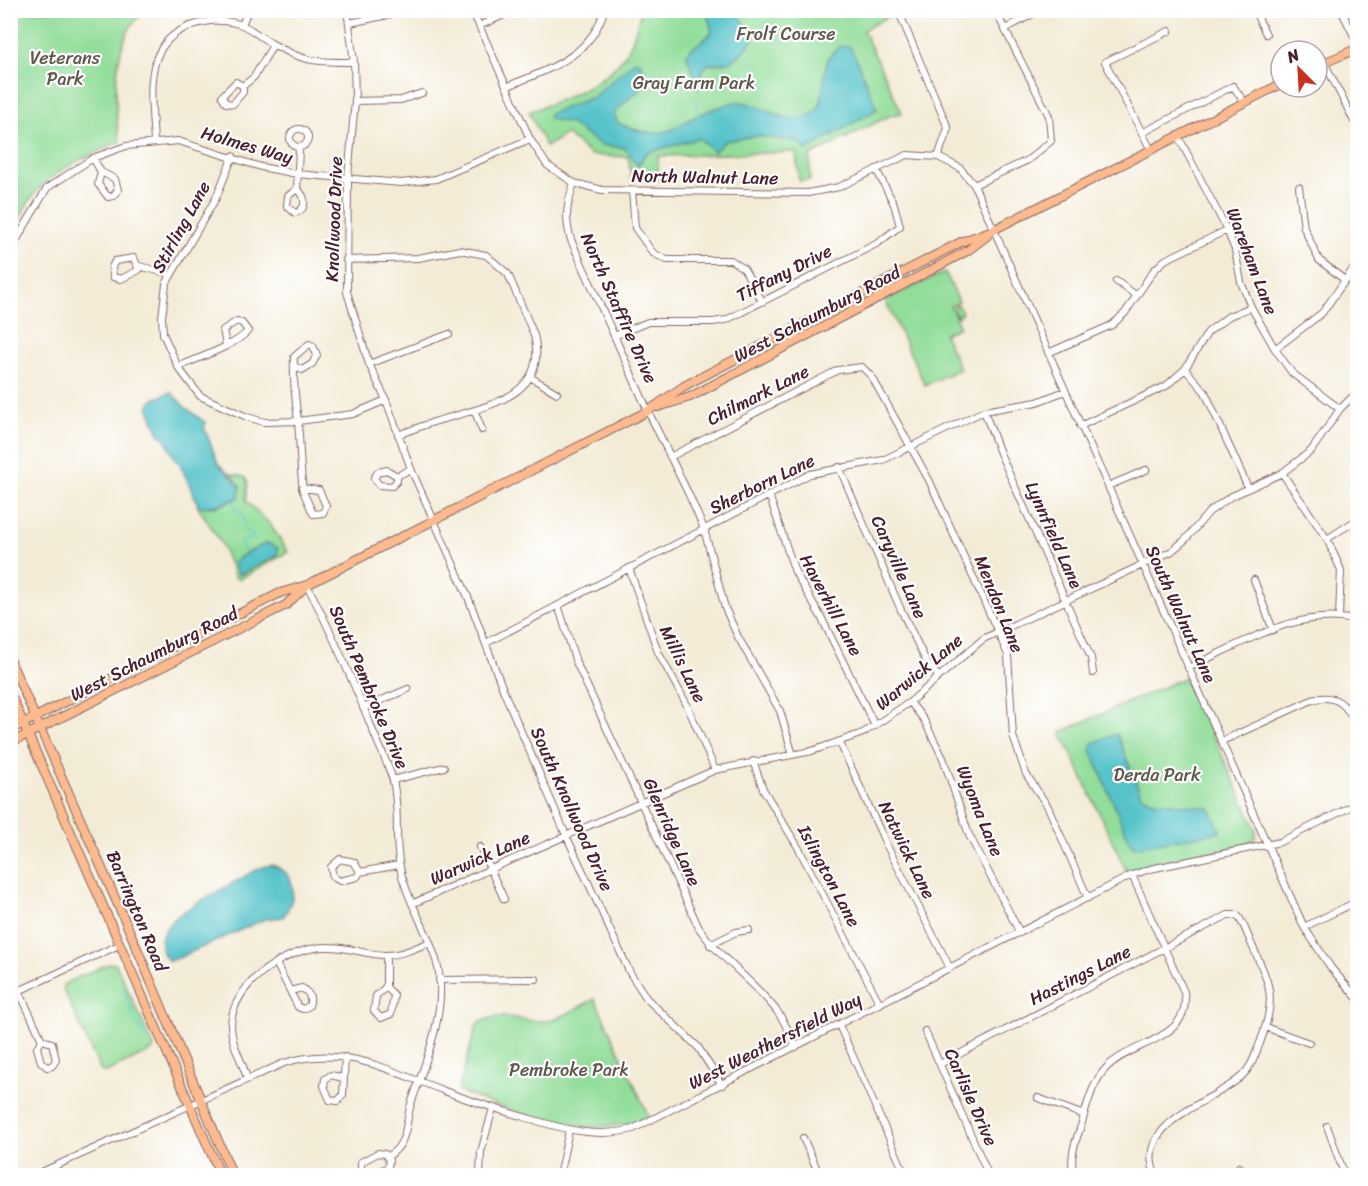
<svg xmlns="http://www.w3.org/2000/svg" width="1368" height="1186" viewBox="0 0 1368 1186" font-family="Sriracha,sans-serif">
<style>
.green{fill:#91dd99;stroke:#6e7e62;stroke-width:1.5}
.water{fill:#55c3c9;stroke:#50717a;stroke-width:1.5}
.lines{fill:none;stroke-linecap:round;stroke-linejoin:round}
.stream{stroke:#55c3c9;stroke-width:1.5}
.minor-casing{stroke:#856666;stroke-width:8}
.major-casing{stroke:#856666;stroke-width:10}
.minor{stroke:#fff;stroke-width:6}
.major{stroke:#fcba8e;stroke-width:8}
.labels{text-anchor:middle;stroke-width:4.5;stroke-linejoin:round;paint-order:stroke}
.park-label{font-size:18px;fill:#5f584c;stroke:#fff}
.street-label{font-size:18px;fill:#4a1f2b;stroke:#fff}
</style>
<rect width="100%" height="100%" fill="#fff"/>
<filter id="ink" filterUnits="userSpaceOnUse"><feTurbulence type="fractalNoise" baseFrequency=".0167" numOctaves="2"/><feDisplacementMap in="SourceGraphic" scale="12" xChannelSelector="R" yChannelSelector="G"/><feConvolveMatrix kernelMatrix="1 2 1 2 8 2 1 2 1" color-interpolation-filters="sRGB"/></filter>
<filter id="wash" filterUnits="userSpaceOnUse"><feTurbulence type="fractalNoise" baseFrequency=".008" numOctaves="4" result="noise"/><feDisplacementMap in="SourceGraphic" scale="24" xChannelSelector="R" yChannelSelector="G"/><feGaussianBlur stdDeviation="1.35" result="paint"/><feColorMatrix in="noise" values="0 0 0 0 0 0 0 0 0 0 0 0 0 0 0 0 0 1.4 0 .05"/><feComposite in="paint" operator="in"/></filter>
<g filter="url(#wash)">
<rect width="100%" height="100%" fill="#f3ebd5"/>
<path class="green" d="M 887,10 L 889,16 L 863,30 L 902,113 L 889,116 L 810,156 L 810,180 L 799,181 L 796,152 L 658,156 L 658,180 L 632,180 L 628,157 L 591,155 L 566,134 L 546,147 L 529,112 C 562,99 604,86 625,55 C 634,42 637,25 641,11 Z
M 10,11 L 148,11 C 111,28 113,107 120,142 C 83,157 33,178 20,220 L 10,213 Z
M 945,272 L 959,302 L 950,307 L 952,309 L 958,305 L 962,312 L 958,317 L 952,309 L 960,327 L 944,334 L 960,369 L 925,385 L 885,300 Z
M 228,473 L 244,477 L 248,483 L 246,501 L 270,524 L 288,552 L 240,579 L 235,577 L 221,543 L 197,505 L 198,503 L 200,506 L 215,507 L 231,500 L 236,479 Z
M 1186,677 L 1256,829 L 1256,837 L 1247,845 L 1156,862 L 1127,872 L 1061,732 Z
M 110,963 L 116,964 L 154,1047 L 152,1051 L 106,1072 L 101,1071 L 63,989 L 64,984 Z
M 595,999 L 649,1117 C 589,1142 516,1113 458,1091 L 477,1024 C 505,1008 520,1024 547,1021 C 562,1019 581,1005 595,999 Z"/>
<path class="water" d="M 706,11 L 736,11 L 754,37 C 742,57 733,64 709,64 L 701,71 L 699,86 L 686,54 C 694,43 705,43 712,31 Z
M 843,46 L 849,46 C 854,50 873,100 877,109 L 807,150 L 797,141 L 756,136 L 725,141 L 714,152 L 699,138 L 646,153 L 638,166 L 625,148 L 601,145 L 569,123 L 549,119 L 549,114 L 593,97 L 635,61 L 639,61 L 647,81 C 642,93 622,100 614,114 L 618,123 C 673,148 673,120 720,107 C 725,105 733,102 738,102 C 765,102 791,136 819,108 C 827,90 819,51 843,46 Z
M 171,392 L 185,407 L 206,423 L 204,427 L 218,463 L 240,486 L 239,497 C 229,502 214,509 199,506 L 179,462 L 176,461 L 164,437 L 159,434 L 148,406 L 154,399 Z
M 267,543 L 278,548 L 277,556 L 239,575 L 233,564 C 243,552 254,550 267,543 Z
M 1117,734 L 1141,795 L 1153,801 L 1210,808 L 1220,832 L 1135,847 L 1131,845 L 1091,750 L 1092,743 Z
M 272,865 C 298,874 297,898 283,917 L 265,919 L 178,958 L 169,961 C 137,929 204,899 226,887 C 240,880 256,867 272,865 Z"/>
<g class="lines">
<path class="stream" d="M 698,92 L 699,86
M 697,98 L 698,116
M 234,501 L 237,511 L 243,516 L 245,532 L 253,535 L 253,539 L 240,542 L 246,552
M 125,990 L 135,1022 L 140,1026 L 145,1039"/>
</g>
</g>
<g filter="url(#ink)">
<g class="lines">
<g class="minor-casing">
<path id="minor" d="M 347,10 L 354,62 L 355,101 L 348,177 L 347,292 L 369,364 L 386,400 L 411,469 L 468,597 L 504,692 L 566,835 L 630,973 L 647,999 L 698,1047 L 722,1085
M 472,10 L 530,139 L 547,165 L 574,183 L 602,190 L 808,193 L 839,187 L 907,155 L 938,157 L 960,168 L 974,185 L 1304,927 L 1331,968 L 1358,999
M 898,10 L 948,128 L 938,157
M 1254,10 L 1266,34
M 1341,10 L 1356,40
M 350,23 L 388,15
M 242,25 L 248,10
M 479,26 L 515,10
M 1005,29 L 1040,10
M 1324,62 L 1358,129
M 236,82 L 243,86 L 243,92 L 233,104 L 226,103 L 222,96 Z
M 243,86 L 254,77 L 273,45
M 506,87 C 546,70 592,57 604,10
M 355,101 L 401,100 L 422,93
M290 138a9 9 0 1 1 18 0a9 9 0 1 1-18 0Z
M 1142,133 L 1233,86 L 1245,103
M 1178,136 L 1227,230 L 1235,250 L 1241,282 L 1251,307 L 1275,349 L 1292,373 L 1340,409
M 154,142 C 152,98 140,45 190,26 C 208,20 220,19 239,24 C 250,27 261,38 271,43 C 305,63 317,62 354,62
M 1151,150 L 1105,62 L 1169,31
M 233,156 L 216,198 L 166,284 L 162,317 L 163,334 L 178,367 L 200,396 L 247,417 L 264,422 L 298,421 L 353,414 L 386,400
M 93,158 L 101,172 L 115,179 L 118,190 L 113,196 L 108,197 L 98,184 L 101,172
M 574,183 C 567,204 564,218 571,240 L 648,411 L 689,495 L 704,529 L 725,608 L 738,637 L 780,711 L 793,755
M 974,185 L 1028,160 L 1051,141 L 1049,116 L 995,10
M 1299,187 L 1304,228 L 1319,260 L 1346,281
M 297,189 L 288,196 L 287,206 L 295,213 C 308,209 306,196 297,189 L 299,149
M 632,191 L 635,228 L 653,253 L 667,260 L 731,260 L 744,269 L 762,301
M 134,258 L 139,270 L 121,279 L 113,277 L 112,267 L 115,261 Z
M 346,260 L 418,258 L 460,250 L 486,255 L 508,274 L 534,335 C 550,399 481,407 437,421 C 424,425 411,430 398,435
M 139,266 L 170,274
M 10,267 L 16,241 L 47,188 L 93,158 L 126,146 L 178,141 L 261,167 L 297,174 L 401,183 L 436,179 L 530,139
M 1116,281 L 1137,296
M 614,336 L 648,322 L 713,322 L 726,320 L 878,243 L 900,226 L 894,204 L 876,169
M 1275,349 L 1322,313 L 1358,262
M 1048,353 L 1112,325 L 1125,313 L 1154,270 L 1165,260 L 1227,230
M 369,364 L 449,334
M 178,367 C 197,358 235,346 248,331 L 242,323 L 237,321 L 223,330 L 226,345
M 296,367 L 302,370 L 312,364 L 317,355 L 313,346 L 309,344 L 294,357 C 293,378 295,399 298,421 C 300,444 300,468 303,491 L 313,514 L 323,513 L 326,506 L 319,490 L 302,488
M 1185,369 L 1205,392 L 1248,488
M 530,377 L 557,393
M 984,411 L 1000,453 L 1091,658 L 1093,673
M 475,412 L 482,430
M 1080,426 L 1166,386 L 1185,369 L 1208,332 L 1229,316 L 1251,307
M 670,457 L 838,370 L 862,367 L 872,377 L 929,480 L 998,632 L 1008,655 L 1013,736 L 1026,774 L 1048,807 L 1088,898
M 839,467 L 901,610 L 927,663 L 938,676
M 1282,473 L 1327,539 L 1341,570 L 1339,616
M 397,476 L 387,470 L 378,472 L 374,478 L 379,485 L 392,486 L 397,481 L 397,476 L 411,469
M 1108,486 L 1146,470
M 769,495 L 795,572 L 821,617 L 875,726
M 1327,539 L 1358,519
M 629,568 L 658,652 L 687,705 L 715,770
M 1254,580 L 1273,630
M 307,585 C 331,631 352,679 371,726 C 378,744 388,763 393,781 C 400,809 394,839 400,867 C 406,899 427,929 436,960 C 450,1004 426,1061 412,1101 C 404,1123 410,1143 387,1157
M 558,605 L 576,662 L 699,928 C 721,960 753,980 776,1010 C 785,1021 790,1035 796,1047
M 486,643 L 810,474 L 883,460 L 984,411 L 1037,402 L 1065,391
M 1188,668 C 1240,645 1300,605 1358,621
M 910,702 L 924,720 L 943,758 L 969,835 L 1020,933
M 363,708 L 408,689
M 1222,741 L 1312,700 C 1338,692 1348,707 1358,728
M 840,743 L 886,844 L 950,968
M 753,761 L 763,789 L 799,849 L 880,1004
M 393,780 L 444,767
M 480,847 L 504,899
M 360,872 L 354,862 L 340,859 L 331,867 L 333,877 L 340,881 L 357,877 L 360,872 L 399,865
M 414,903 L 715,770 L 812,751 L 863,733 L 910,702 L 983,639 L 1172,551 L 1186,539 L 1209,512 L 1230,497 L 1282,473 L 1311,451 L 1340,409 L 1358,391
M 1304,927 L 1358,901
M 710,945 L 736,932 L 749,930
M 276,963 L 298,1007 L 303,1009 L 309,1006 C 312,997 309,993 302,988 L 290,991
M 439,980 L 536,979
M 386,987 L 376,996 L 374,1011 L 381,1018 L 391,1014 L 394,995 L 386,987 L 386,955
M 19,991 L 42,1040
M 10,995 L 121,944
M 839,1025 L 906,1176
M 1265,1027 L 1309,1043
M 925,1031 L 989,1176
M 42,1040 L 52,1043 L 56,1060 L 52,1066 L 47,1067 L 41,1062 L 37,1048 Z
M 940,1064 L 1228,915 L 1237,915 C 1244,923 1247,934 1251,943 C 1271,987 1277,997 1260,1043 C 1255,1055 1252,1066 1243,1075 C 1218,1101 1130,1122 1156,1176
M 343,1078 L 331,1075 L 325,1079 L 324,1086 L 330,1100 L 338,1101 L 343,1095 L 345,1057
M 247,1079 C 243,1061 231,1045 231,1026 C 231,983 290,945 330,947 C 349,947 367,955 385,955 C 401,955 416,948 430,942
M 1038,1098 L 1084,1115
M 1327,1126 L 1345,1176
M 803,1138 L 820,1176
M 560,1172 L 569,1130
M 732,1172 L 734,1176
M 33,1176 L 284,1063 C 344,1044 387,1070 442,1090 C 472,1102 503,1111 534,1120 C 567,1130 598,1138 633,1129 L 1132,875 L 1150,869 L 1280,842 L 1358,803
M 368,1176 L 361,1169 L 361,1162 L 378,1153 L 385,1154 L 389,1160 L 388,1167 L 370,1176
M 480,1176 L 481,1152 L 493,1108
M 1074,1176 C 1069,1158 1075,1142 1081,1126 C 1087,1106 1092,1082 1107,1067 C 1133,1041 1193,1039 1184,992 L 1132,875
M 1235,1176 L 1239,1167"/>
</g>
<g class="major-casing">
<path id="major" d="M 1317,66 L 1358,48
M 658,407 L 690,397 L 967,251 L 987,236
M 10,660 L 133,939 L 233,1176
M 10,693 L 221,1176
M 10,730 L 280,593 L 307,585 L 648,411 L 684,386 L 961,242 L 993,230 L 1281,84
M 10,743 L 286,605 L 305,587"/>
</g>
<use href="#minor" class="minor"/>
<use href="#major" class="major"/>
</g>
</g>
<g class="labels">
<g class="park-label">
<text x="786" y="40">Frolf Course</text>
<text x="65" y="64">Veterans<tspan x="65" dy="21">Park</tspan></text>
<text x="694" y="89">Gray Farm Park</text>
<text x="1157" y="781">Derda Park</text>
<text x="569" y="1076">Pembroke Park</text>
</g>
<g class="street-label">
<text transform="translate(247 145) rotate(16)" y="6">Holmes Way</text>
<text transform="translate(705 177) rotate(1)" y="6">North Walnut Lane</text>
<text transform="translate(334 219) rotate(-88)" y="6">Knollwood Drive</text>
<text transform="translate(181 227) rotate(-61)" y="6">Stirling Lane</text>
<text transform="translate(1252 261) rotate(69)" y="6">Wareham Lane</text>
<text transform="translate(784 273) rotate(-27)" y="6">Tiffany Drive</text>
<text transform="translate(619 308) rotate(66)" y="6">North Staffire Drive</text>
<text transform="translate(817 314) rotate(-28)" y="6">West Schaumburg Road</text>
<text transform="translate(758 395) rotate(-27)" y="6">Chilmark Lane</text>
<text transform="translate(762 484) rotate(-26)" y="6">Sherborn Lane</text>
<text transform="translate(1054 535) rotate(66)" y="6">Lynnfield Lane</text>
<text transform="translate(899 567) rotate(66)" y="6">Caryville Lane</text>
<text transform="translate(999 604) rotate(68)" y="6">Mendon Lane</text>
<text transform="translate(831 605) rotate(62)" y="6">Haverhill Lane</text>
<text transform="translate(1181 614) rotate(66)" y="6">South Walnut Lane</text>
<text transform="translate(154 654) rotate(-27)" y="6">West Schaumburg Road</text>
<text transform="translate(683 664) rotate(64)" y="6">Millis Lane</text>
<text transform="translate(919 672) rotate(-40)" y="6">Warwick Lane</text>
<text transform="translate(369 687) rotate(67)" y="6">South Pembroke Drive</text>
<text transform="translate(572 809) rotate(66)" y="6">South Knollwood Drive</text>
<text transform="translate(980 811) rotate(68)" y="6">Wyoma Lane</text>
<text transform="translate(672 832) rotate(66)" y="6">Glenridge Lane</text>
<text transform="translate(907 850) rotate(64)" y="6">Natwick Lane</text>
<text transform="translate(480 858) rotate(-24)" y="6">Warwick Lane</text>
<text transform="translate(829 876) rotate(62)" y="6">Islington Lane</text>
<text transform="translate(137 911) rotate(67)" y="6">Barrington Road</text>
<text transform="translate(1080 975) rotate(-27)" y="6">Hastings Lane</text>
<text transform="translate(775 1041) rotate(-27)" y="6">West Weathersfield Way</text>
<text transform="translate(971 1097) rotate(66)" y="6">Carlisle Drive</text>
</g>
</g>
<rect width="1368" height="1186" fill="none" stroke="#fff" stroke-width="36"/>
<g transform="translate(1299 69) rotate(336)"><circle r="28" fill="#ffffff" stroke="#b7a5aa" stroke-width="1.5"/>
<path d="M0-4.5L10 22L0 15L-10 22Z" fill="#c8321e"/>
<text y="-9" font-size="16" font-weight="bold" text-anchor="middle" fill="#4a1f2b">N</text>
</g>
</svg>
